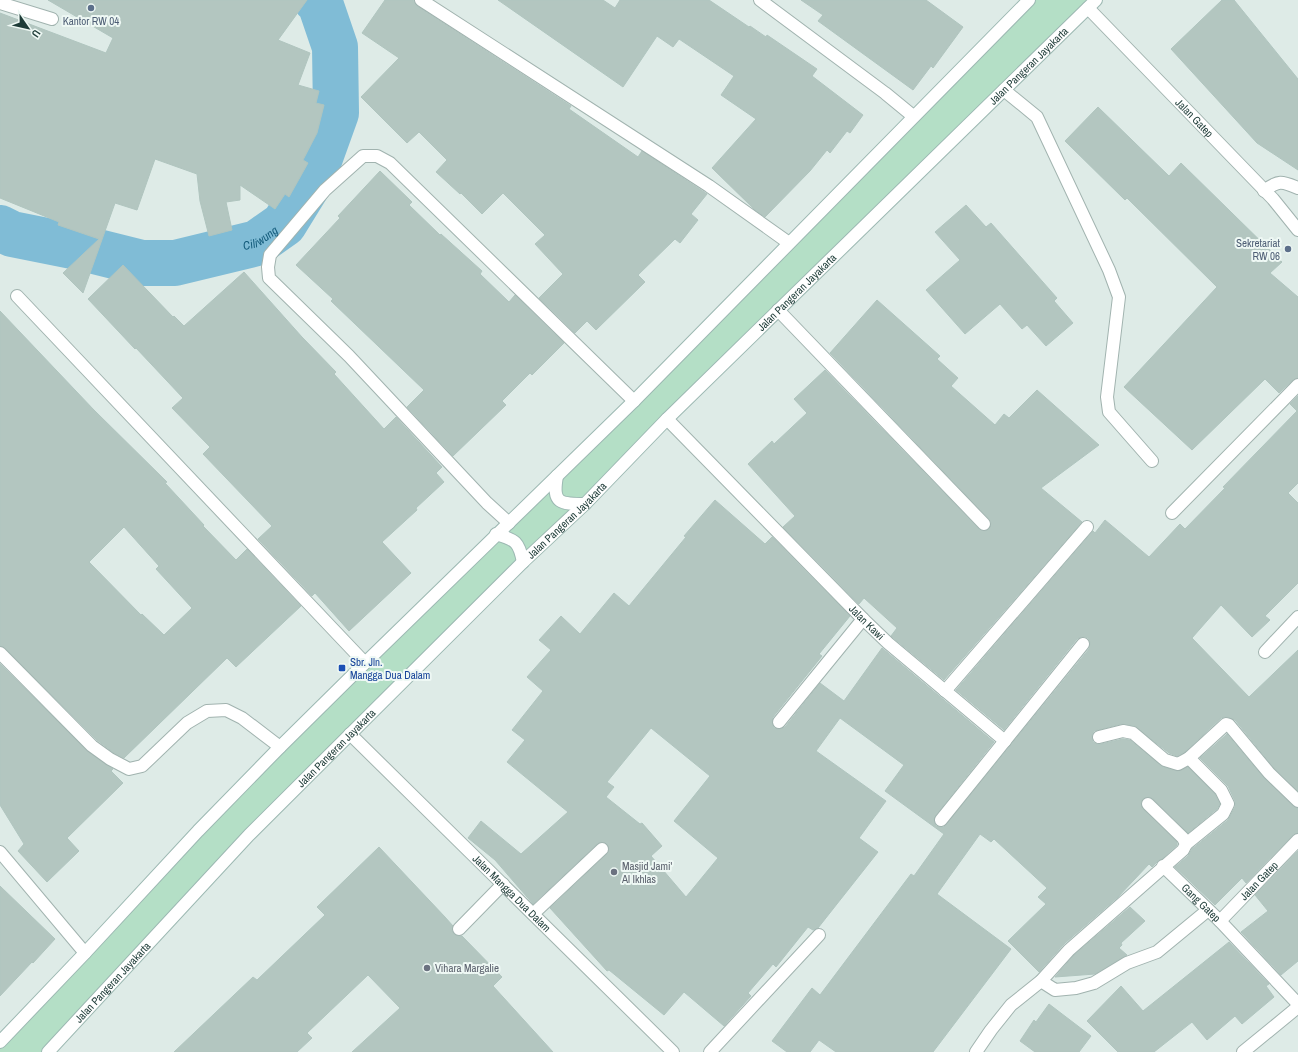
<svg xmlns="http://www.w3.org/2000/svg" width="1298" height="1052" viewBox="0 0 1298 1052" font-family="'Archivo Narrow',sans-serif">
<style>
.green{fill:#b4dfc6}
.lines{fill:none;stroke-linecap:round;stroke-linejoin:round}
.river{stroke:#80bcd6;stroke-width:46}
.building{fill:#b3c6c0;stroke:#b0c5bf;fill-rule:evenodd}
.service-casing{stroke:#a1b3af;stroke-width:14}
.minor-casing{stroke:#a1b3af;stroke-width:14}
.tertiary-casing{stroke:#a1b3af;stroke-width:14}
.secondary-casing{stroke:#9cb8b2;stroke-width:14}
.service{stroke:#fff;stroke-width:12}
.minor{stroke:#fff;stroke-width:12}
.tertiary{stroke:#fff;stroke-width:12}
.secondary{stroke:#fff;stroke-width:12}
.service-dot{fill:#5c6f8a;stroke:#eef8f4;stroke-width:1.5}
.transit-dot{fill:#1a4fb4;stroke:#eef8f4;stroke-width:1.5}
.worship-dot{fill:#6b7280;stroke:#eef8f4;stroke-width:1.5}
.labels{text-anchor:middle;stroke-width:4;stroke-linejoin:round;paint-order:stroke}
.service-label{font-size:11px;fill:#4e5e75;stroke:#eef8f4}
.street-label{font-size:11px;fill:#1e3c38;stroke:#eef8f4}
.transit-label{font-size:11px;fill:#164399;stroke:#eef8f4;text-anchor:start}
.worship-label{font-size:11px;fill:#5b616d;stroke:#eef8f4;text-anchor:start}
.water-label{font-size:12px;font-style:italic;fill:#145c7c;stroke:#eef8f4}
</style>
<rect width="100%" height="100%" fill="#deebe7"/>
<path class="green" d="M 1029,0 L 1093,0 L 350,734 L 48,1052 L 0,1052 L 0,1042 L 280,747 Z"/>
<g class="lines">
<path class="river" id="s1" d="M 0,228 L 12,234 L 82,248 L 142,263 L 175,263 L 257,243 L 284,224 L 313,177 L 336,113 L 335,47 L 320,3 L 316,0"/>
</g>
<path class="building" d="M 48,0 L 307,0 L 278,40 L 310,53 L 298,85 L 319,91 L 316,103 L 324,105 L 317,133 L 303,160 L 308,163 L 289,197 L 285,194 L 275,209 L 240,185 L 240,200 L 226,202 L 232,230 L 209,236 L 200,201 L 197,174 L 155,159 L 137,210 L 115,203 L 83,293 L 63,273 L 99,239 L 58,225 L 59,222 L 0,198 L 0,13 L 106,53 L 113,38 Z
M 385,0 L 413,0 L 417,6 L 571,106 L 569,109 L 638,157 L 642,151 L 707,194 L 691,214 L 698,220 L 680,243 L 675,239 L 638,275 L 645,282 L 596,330 L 587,321 L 575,333 L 539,298 L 563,274 L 535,244 L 545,235 L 503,193 L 482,214 L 461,193 L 460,194 L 436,172 L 447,160 L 419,132 L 407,143 L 361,97 L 399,58 L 362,33 Z
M 498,0 L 603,0 L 615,8 L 620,0 L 709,0 L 749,27 L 750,26 L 766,37 L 767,35 L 817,69 L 812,76 L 863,115 L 850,133 L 847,131 L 830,153 L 827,150 L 810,171 L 765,217 L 755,210 L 712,168 L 756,119 L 721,95 L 734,76 L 679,39 L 673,47 L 657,36 L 623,87 Z
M 801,0 L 926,0 L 963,27 L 933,68 L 931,66 L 913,90 L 818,21 L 823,15 Z
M 1222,0 L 1234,0 L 1298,79 L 1298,170 L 1257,143 L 1171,49 Z
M 1098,107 L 1169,176 L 1181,163 L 1282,262 L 1270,273 L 1298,297 L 1298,378 L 1293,380 L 1279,393 L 1265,379 L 1192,450 L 1124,387 L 1217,287 L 1127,198 L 1125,200 L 1065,141 Z
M 380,171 L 412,202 L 409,205 L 440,235 L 441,234 L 482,271 L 480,274 L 509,302 L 515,295 L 564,343 L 532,375 L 530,373 L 502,401 L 506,405 L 453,456 L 407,407 L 424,390 L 331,301 L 333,299 L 296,265 L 340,218 L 338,216 Z
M 966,205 L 986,227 L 991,223 L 1057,298 L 1054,301 L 1073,323 L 1046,346 L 1027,325 L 1022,329 L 1000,304 L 965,334 L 926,290 L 960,260 L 935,232 Z
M 123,265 L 173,317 L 174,316 L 184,326 L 244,272 L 302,337 L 336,372 L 334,374 L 384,429 L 396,417 L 442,467 L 436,473 L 444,482 L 416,508 L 417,510 L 382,542 L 411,573 L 349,631 L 315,593 L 312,596 L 258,539 L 272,526 L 203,454 L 210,447 L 172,408 L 183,398 L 136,348 L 135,349 L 88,299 Z
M 877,300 L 940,356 L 937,359 L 958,378 L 951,386 L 995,425 L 1004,414 L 1009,418 L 1037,390 L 1099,445 L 1041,488 L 1082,522 L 944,680 L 891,636 L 897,628 L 864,598 L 859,604 L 783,527 L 795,516 L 748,464 L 772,441 L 774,444 L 807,413 L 794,399 L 825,370 L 979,529 L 985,531 L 989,529 L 991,523 L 989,519 L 830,353 Z
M 0,311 L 94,410 L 167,482 L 165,483 L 204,525 L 203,526 L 236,560 L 247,549 L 301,606 L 236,667 L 227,658 L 124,758 L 114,753 L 97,740 L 5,648 L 0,646 ZM 124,527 L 159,566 L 156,569 L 192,608 L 164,635 L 142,614 L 141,615 L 89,562 Z
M 1298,396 L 1298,483 L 1288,493 L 1298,503 L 1298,583 L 1265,616 L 1270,620 L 1252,637 L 1221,605 L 1192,638 L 1249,697 L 1298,650 L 1298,791 L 1274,768 L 1235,720 L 1228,717 L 1224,717 L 1221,718 L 1185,752 L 1177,756 L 1169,753 L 1134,726 L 1121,724 L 1094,731 L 1092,735 L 1092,738 L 1093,742 L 1097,744 L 1101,744 L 1123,739 L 1130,740 L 1163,767 L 1178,771 L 1188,767 L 1215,794 L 1220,804 L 1217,809 L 1188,833 L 1153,799 L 1149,797 L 1143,799 L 1141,803 L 1143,809 L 1177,842 L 1177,845 L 1162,859 L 1158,861 L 1152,867 L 1149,864 L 1118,897 L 1064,944 L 1039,972 L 1008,941 L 1046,904 L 1038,897 L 1047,888 L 994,839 L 991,842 L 980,834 L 937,894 L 1011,949 L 933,1052 L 836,1052 L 819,1040 L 810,1052 L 787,1052 L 772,1041 L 812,988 L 820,995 L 911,874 L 914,876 L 944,834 L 885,791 L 904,765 L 840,718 L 816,751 L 886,801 L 859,838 L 878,852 L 818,928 L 813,930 L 808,927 L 776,967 L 773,964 L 748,993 L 751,996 L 724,1026 L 684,992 L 664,1015 L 609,970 L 607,971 L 550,908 L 607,854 L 609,848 L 607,844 L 601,842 L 597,844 L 533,904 L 495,860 L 468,838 L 481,821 L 521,854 L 568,812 L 507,762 L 525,740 L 512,730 L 543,691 L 527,677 L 551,650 L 539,640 L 561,616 L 580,634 L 614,593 L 629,606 L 686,537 L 684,536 L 715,500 L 765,544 L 772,537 L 850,616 L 819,654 L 822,656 L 773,717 L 772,721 L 774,728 L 778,729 L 785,727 L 820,683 L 844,701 L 882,648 L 994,742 L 935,816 L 934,819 L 936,826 L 939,827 L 944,827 L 1089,649 L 1090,642 L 1088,638 L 1085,637 L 1081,637 L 1077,639 L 1004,730 L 956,690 L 1093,531 L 1095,533 L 1105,520 L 1149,557 L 1180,524 L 1185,529 L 1225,488 L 1223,487 L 1297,411 L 1290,404 ZM 651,728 L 710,776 L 674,821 L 718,858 L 686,897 L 651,856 L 662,846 L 642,823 L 640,824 L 606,797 L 614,787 L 607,782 Z
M 0,664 L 87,751 L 113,769 L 111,771 L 123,783 L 67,838 L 79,851 L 47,882 L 18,851 L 24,844 L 0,805 Z
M 1227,734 L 1264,778 L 1293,806 L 1298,808 L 1298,833 L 1293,835 L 1246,883 L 1242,878 L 1215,905 L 1175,867 L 1188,856 L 1192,849 L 1228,820 L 1235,807 L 1235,801 L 1228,786 L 1200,758 Z
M 379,847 L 445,917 L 453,926 L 452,931 L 454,934 L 458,936 L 462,936 L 502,977 L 493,986 L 553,1052 L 352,1052 L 400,1008 L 368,975 L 307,1033 L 312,1038 L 297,1052 L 174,1052 L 253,977 L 257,980 L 325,915 L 317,907 Z
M 1298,851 L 1298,961 L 1281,975 L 1241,932 L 1268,911 L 1255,895 Z
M 0,886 L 55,939 L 33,963 L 32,962 L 0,996 Z
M 1130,907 L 1145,921 L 1121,943 L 1122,945 L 1119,948 L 1127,955 L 1095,974 L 1055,977 L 1074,955 Z
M 1229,942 L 1269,984 L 1266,986 L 1274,997 L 1242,1024 L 1235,1016 L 1207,1040 L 1192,1022 L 1154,1052 L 1118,1052 L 1087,1021 L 1121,986 L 1143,1011 Z
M 1049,1004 L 1091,1036 L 1079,1052 L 1035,1052 L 1020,1041 L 1034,1020 L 1036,1022 Z"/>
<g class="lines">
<g class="service-casing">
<path id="service" d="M 421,0 L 709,186 L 789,243
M 760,0 L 885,93 L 913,116
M 1004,90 L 1037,117 L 1109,270 L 1119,297 L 1107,397 L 1109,412 L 1152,461
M 1264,191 C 1278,180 1282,181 1298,188
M 17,296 L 365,663
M 1172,513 L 1298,385
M 509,523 L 487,503 L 349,356 L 269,278 L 268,267 L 270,255 L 325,190 L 363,156 L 377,156 L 390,163 L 634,401
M 1265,652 L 1298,617
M 0,653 L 92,746 L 110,759 L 129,769 L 142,766 L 187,723 L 207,711 L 226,710 L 242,718 L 280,747
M 0,852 L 85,953
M 459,929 L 503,884
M 710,1052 L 819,935"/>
</g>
<g class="minor-casing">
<g id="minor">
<path d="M 0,3 L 52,19"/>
<path id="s2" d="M 1088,8 L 1273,199 L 1298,230"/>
<path d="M 778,310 L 984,524"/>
<path id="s3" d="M 667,419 L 863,619 L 888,643 L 1005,741"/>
<path d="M 945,691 L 1087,527"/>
<path d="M 779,722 L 863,619"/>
<path d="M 1099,737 L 1123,731 L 1133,733 L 1165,760 L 1178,764 L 1189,758 L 1226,724 L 1229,725 L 1269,773 L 1298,801"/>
<path d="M 941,820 L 1083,644"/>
<path d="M 1186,844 L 1223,814 L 1228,804 L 1221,790 L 1189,758"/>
<path id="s4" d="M 1163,866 L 1220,921 L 1298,1004"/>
<path d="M 533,914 L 602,849"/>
<path id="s5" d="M 1220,921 L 1298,840"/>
<path d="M 1041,981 L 1055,990 L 1076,988 L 1094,983 L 1127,963 L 1157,952 L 1208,910"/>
<path d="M 976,1052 L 991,1030 L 1011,1005 L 1041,981 L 1069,950 L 1183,850 L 1186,844 L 1183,838 L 1148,804"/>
<path d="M 1243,1052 L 1298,1007"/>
</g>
</g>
<g class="tertiary-casing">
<g id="tertiary">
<path id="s6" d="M 350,734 L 673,1052"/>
</g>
</g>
<g class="secondary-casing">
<g id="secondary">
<path d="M 557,476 C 552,504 560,504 585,504"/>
<path d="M 496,534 C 516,540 519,542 523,562"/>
<path d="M 0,1042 L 85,953 L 198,831 L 280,747 L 365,663 L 634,401 L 1029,0"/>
<path id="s7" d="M 48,1052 L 249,835 L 524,561 L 585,504 L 667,419 L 1096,0"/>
</g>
</g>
<use href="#service" class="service"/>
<use href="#minor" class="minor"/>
<use href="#tertiary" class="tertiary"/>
<use href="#secondary" class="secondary"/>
</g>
<g class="service-dot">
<circle cx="91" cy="8" r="4"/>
<circle cx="1288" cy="249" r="4"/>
</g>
<rect class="transit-dot" x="338" y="664" width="8" height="8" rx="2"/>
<g class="worship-dot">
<circle cx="614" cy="872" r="4"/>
<circle cx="427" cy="968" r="4"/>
</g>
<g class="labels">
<g class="service-label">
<text x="91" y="25">Kantor RW 04</text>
<text x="1280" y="247" text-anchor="end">Sekretariat<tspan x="1280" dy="13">RW 06</tspan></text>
</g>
<g class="street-label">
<text dy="4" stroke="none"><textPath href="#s7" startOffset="1391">Jalan Pangeran Jayakarta</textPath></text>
<text dy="4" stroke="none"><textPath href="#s2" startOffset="153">Jalan Gatep</textPath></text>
<text dy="4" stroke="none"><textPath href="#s7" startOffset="1067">Jalan Pangeran Jayakarta</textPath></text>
<text dy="4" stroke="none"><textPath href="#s7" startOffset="743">Jalan Pangeran Jayakarta</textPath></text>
<text dy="4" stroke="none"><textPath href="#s3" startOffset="285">Jalan Kawi</textPath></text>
<text dy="4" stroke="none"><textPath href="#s7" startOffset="419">Jalan Pangeran Jayakarta</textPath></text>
<text dy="4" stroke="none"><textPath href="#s5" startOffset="56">Jalan Gatep</textPath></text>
<text dy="4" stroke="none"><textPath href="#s6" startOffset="227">Jalan Mangga Dua Dalam</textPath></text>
<text dy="4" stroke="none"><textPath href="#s4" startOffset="53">Gang Gatep</textPath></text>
<text dy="4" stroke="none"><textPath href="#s7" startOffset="95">Jalan Pangeran Jayakarta</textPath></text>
</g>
<g class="transit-label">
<text x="350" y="666">Sbr. Jln.<tspan x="350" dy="13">Mangga Dua Dalam</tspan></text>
</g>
<g class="worship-label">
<text x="622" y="870">Masjid Jami'<tspan x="622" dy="13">Al Ikhlas</tspan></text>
<text x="435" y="972">Vihara Margalie</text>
</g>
<g class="water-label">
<text dy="4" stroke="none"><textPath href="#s1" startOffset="269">Ciliwung</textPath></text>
</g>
</g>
<g transform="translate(28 28) rotate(124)" stroke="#eef8f4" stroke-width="3" paint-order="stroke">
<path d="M0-3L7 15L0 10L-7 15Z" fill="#1e3c38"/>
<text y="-6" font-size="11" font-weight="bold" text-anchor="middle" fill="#1e3c38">U</text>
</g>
</svg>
